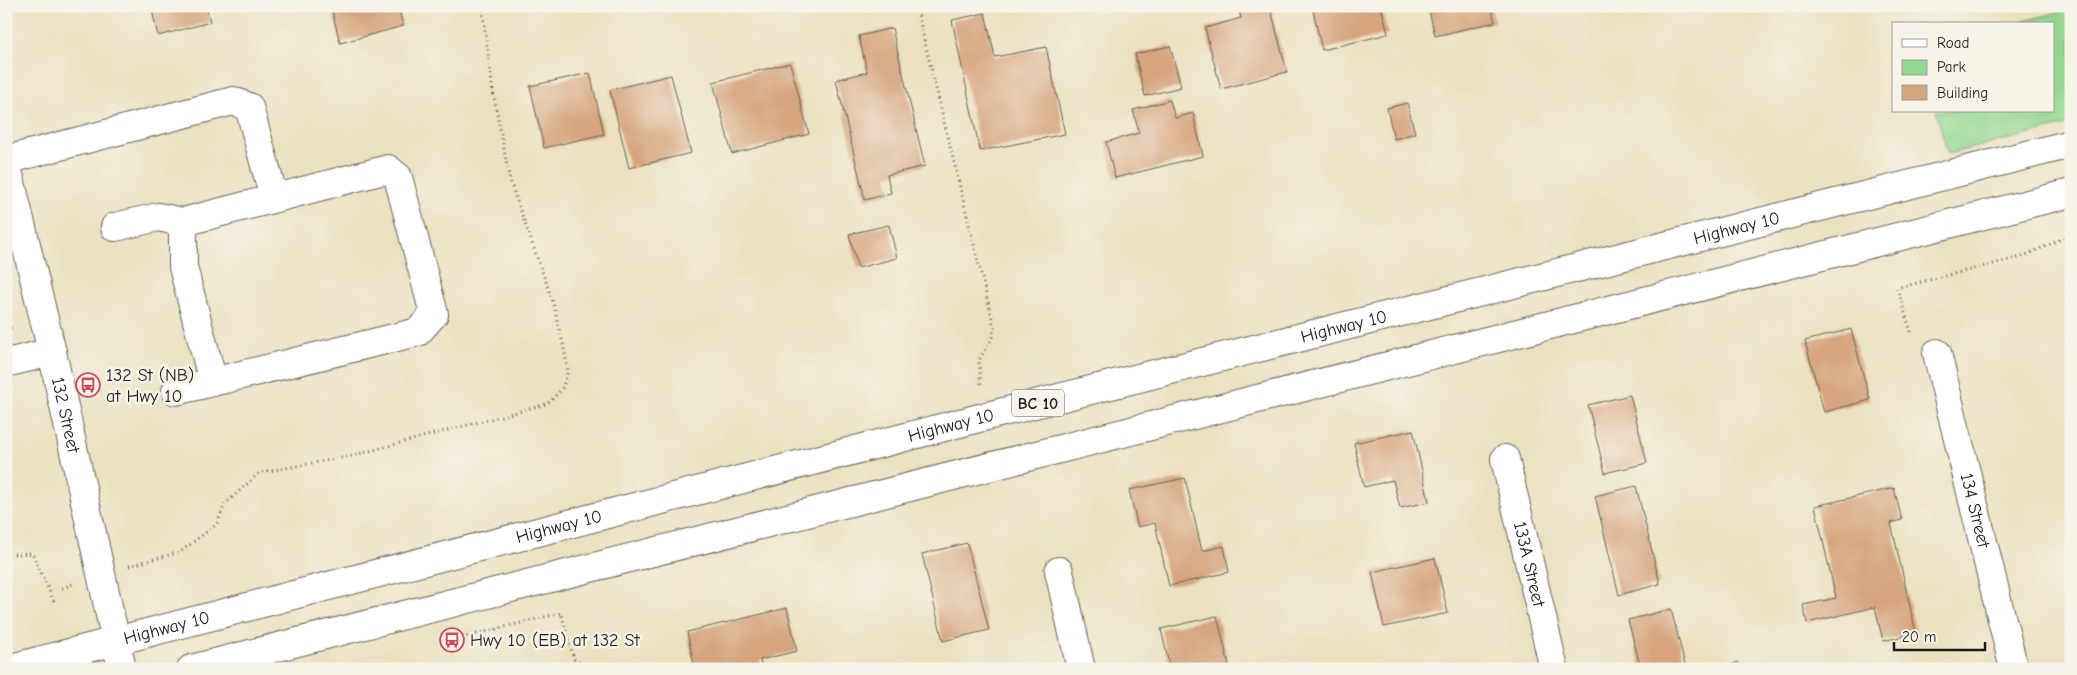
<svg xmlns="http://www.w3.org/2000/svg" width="2077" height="675" viewBox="0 0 2077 675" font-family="'Comic Neue',sans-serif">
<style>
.green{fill:#92d790;stroke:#577a56}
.building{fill:#d6a57e}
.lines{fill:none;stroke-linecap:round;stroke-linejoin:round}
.minor-casing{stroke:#646155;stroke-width:30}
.major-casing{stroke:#646155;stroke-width:30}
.highway-casing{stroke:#646155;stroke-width:30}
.path{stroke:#646155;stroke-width:3;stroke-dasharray:1 4;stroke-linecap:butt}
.minor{stroke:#fff;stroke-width:28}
.major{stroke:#fff;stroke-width:28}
.highway{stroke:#fff;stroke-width:28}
.labels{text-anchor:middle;stroke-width:5;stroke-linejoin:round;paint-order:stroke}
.shield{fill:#f7f3e8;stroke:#5e5c59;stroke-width:1}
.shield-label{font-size:16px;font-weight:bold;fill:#1c1c1c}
.street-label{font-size:18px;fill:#1c1c1c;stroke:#f7f3e8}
.poi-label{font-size:18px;fill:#1c1c1c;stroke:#f7f3e8;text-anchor:start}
</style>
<rect width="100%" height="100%" fill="#f7f3e8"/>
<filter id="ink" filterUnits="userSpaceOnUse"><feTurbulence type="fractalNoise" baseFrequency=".02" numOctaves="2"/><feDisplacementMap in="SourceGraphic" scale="10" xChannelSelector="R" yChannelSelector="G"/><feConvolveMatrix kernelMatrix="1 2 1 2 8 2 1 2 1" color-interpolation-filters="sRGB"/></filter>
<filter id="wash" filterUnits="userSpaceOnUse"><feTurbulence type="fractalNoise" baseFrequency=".0096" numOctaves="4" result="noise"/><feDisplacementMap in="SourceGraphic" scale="20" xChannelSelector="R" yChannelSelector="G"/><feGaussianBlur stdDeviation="1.12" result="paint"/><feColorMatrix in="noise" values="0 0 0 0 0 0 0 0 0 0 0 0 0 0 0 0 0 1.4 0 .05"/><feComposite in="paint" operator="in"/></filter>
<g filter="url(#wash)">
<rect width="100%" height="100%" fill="#ebe1c0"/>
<path class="green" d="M 2071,9 L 2071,124 L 1948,154 L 1936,111 L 2053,111 L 2053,24 L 2012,24 Z"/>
<g id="blocks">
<path class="building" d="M 151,6 L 206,6 L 210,22 L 158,36 Z
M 331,6 L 398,6 L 403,26 L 340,43 Z
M 1238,6 L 1270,6 L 1287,72 L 1221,89 L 1205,28 L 1241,18 Z
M 1312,6 L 1381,6 L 1388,34 L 1322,50 Z
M 1428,6 L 1491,6 L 1495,22 L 1435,36 Z
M 985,13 L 995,57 L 1046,47 L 1065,134 L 980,151 L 952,20 Z
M 892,28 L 925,166 L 887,175 L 891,193 L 865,200 L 836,80 L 867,72 L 859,36 Z
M 1170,46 L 1181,87 L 1145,96 L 1135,54 Z
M 790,63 L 809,134 L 732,154 L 713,82 Z
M 590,73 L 604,134 L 544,148 L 530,86 Z
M 671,75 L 691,153 L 629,168 L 610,90 Z
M 1170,100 L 1175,118 L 1193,113 L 1203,156 L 1115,178 L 1106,142 L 1139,133 L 1133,110 Z
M 1407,103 L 1415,133 L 1394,139 L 1387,108 Z
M 889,225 L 897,258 L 858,268 L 849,234 Z
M 1851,329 L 1870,400 L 1824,412 L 1805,341 Z
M 1630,395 L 1647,463 L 1605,473 L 1588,405 Z
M 1413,430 L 1429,502 L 1400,508 L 1393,480 L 1364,487 L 1354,443 Z
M 1185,478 L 1202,551 L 1224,546 L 1229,572 L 1169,586 L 1155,523 L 1138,527 L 1129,490 Z
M 1636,486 L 1660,584 L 1619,595 L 1595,496 Z
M 1894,488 L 1902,520 L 1891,523 L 1916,633 L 1883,641 L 1875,607 L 1807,623 L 1803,605 L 1836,598 L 1815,506 Z
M 967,543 L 989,630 L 943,641 L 922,554 Z
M 1435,558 L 1448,613 L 1384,627 L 1372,572 Z
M 787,608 L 797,651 L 760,660 L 762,669 L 695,669 L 687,632 Z
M 1671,609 L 1686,669 L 1641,669 L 1628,620 Z
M 1217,616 L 1230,669 L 1170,669 L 1161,629 Z
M 1738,662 L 1741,669 L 1722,669 Z"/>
</g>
</g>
<g filter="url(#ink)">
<use href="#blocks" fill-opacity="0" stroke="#646155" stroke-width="1"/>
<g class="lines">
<g class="minor-casing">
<g id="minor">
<path d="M 6,160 L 233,101 L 249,107 L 274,198"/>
<path d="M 183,222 L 183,267 L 213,382"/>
<path d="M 115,227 L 158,217 L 183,222 L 388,169 L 398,177 L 434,314 L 418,332 L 176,391"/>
<path id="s1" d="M 1937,353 L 2014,669"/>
<path d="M 6,363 L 52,352"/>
<path id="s2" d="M 1505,459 L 1554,669"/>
<path d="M 1059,571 L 1081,669"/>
</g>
</g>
<g class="major-casing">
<g id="major">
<path id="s3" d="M 6,162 L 52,352 L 122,669"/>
</g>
</g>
<g class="highway-casing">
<g id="highway">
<path id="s4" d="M 7,669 L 987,416 L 2071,144"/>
<path d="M 191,669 L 2071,193"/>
</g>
</g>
<path class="path" d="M 916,6 L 994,327 L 993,337 L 979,360 L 981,387
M 6,329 L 15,327
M 1911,332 L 1897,288 L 2021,257 L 2071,235
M 14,554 L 32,553 L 54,601
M 129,566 L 180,552 L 217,524 L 225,504 L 259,473 L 351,456 L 547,404 L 562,389 L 568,371 L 564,348 L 553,302 L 510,181 L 493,92 L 482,6
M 62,588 L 73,584
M 452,640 L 561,613 L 574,659 L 587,667"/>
<use href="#minor" class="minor"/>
<use href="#major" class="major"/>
<use href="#highway" class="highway"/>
</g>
</g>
<defs>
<g id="bus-ring" transform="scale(1.25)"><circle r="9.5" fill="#f7f3e8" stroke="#d1495b" stroke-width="1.5"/><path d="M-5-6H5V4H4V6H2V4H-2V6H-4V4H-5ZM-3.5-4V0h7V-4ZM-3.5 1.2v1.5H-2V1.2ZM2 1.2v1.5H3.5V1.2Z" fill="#d1495b"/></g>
</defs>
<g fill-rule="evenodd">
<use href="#bus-ring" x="88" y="385"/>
<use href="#bus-ring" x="452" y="640"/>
</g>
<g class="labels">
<rect class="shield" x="1012" y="389.5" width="52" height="27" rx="4"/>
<g class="shield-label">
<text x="1038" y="409">BC 10</text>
</g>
<g class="street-label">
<text dy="6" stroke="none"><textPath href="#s4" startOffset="1785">Highway 10</textPath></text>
<text dy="6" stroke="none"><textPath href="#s4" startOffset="1380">Highway 10</textPath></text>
<text dy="6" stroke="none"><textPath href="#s3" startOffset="260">132 Street</textPath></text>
<text dy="6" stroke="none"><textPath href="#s4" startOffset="975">Highway 10</textPath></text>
<text dy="6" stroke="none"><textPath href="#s1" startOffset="162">134 Street</textPath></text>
<text dy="6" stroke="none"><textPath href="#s4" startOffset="570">Highway 10</textPath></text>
<text dy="6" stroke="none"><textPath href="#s2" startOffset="108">133A Street</textPath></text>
<text dy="6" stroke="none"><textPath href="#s4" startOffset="165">Highway 10</textPath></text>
</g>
<g class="poi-label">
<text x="106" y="381">132 St (NB)<tspan x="106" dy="21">at Hwy 10</tspan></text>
<text x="470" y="646">Hwy 10 (EB) at 132 St</text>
</g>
</g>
<rect width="2077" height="675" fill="none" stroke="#f7f3e8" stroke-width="25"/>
<rect x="1892" y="22" width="162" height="90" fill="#f7f3e8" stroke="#9f9d96"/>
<rect x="1902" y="39" width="25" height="8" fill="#ffffff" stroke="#9f9d96"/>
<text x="1937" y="48" font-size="15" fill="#1c1c1c">Road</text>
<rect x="1902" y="60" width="25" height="15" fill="#92d790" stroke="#9f9d96"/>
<text x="1937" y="72" font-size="15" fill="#1c1c1c">Park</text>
<rect x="1902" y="85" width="25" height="15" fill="#d6a57e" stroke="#9f9d96"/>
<text x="1937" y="98" font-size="15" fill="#1c1c1c">Building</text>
<path d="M1894 642v8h91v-8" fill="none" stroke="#1c1c1c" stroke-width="2.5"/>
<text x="1902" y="642" font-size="15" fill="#1c1c1c" stroke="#f7f3e8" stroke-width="4" paint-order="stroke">20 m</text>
</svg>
